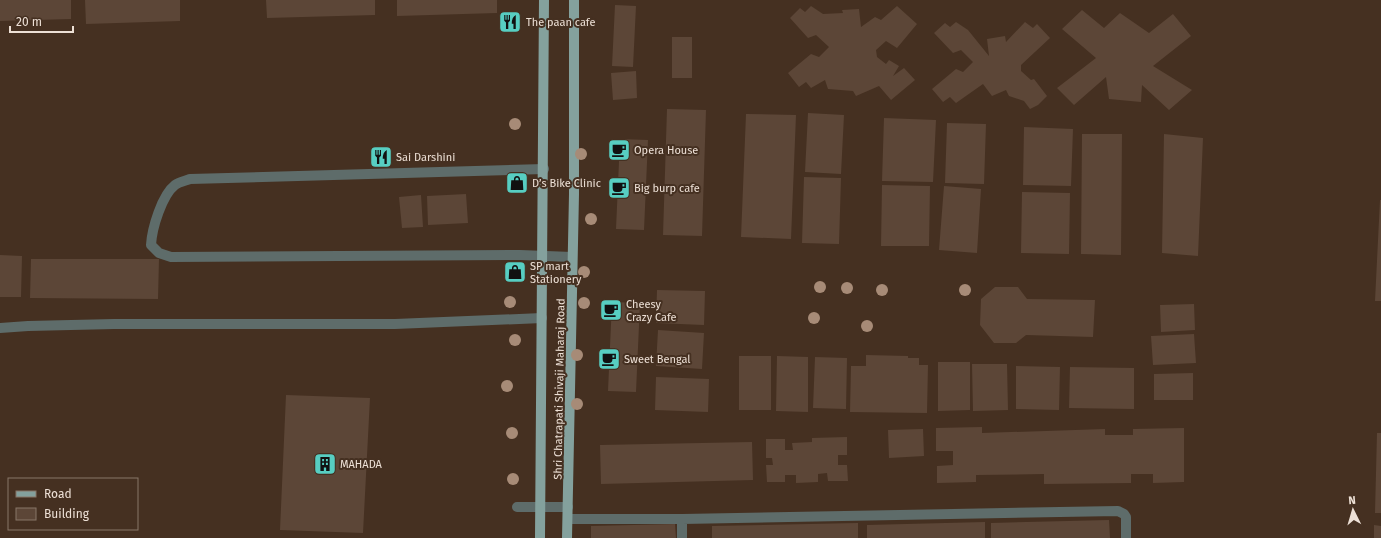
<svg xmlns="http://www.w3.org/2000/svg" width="1381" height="538" viewBox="0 0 1381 538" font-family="'Fira Sans',sans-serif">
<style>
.building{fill:#5c4637}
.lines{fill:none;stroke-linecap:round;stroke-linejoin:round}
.minor{stroke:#5e6c6a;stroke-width:10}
.major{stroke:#84a19d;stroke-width:10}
.tree{fill:#a78b77}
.labels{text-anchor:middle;stroke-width:4;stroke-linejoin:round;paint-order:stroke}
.poi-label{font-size:11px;fill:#ede0d6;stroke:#453021;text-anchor:start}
.street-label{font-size:11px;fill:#ede0d6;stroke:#453021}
</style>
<rect width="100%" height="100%" fill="#453021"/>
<path class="building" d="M 0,0 L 71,0 L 71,19 L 0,21 Z
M 85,0 L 180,0 L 180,21 L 86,24 Z
M 266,0 L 375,0 L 375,15 L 267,18 Z
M 397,0 L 497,0 L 497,13 L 397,16 Z
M 615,5 L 636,6 L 633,67 L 612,66 Z
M 811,6 L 823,14 L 843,13 L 842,10 L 859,9 L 861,27 L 875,17 L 881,20 L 897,6 L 917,24 L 897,48 L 886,41 L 876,50 L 877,57 L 886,64 L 889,60 L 899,66 L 893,76 L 904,68 L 915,80 L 891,100 L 879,86 L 856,96 L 853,91 L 828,89 L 825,80 L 811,88 L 806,82 L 799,87 L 788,73 L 811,54 L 819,57 L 829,47 L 816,35 L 808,38 L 790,18 L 800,8 L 805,12 Z
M 1082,10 L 1104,28 L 1120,13 L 1149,33 L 1173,14 L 1191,36 L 1153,66 L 1192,90 L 1169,110 L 1142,85 L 1141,102 L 1109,99 L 1106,77 L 1074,105 L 1057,88 L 1096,58 L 1062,29 Z
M 956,22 L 968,30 L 989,56 L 987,39 L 1005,36 L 1006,42 L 1025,22 L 1033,28 L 1037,24 L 1050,38 L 1021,65 L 1021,71 L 1031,80 L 1034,79 L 1047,96 L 1038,105 L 1030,109 L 1024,101 L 1009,96 L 1006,90 L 992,96 L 983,84 L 956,103 L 950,97 L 943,102 L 932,89 L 956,69 L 963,72 L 973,62 L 961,50 L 953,53 L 934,33 L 945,23 L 950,27 Z
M 672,37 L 692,37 L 692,78 L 672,78 Z
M 636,71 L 637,98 L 613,100 L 611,73 Z
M 667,109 L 706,110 L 702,236 L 663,235 Z
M 808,113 L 844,115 L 841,174 L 805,172 Z
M 746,114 L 796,115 L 791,239 L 741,237 Z
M 884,118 L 936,120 L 933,182 L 882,181 Z
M 947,123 L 986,124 L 984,184 L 945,183 Z
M 1024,127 L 1073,129 L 1071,186 L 1023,185 Z
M 1082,134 L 1122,134 L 1121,255 L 1081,254 Z
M 1164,134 L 1203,138 L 1198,256 L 1162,253 Z
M 620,139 L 648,140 L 644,230 L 616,229 Z
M 804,177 L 841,178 L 839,244 L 802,243 Z
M 882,185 L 930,186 L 929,246 L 881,246 Z
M 944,186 L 981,189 L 977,253 L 939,250 Z
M 1022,192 L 1070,193 L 1069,254 L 1021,253 Z
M 466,194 L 468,223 L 428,225 L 427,196 Z
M 421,195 L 423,227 L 402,228 L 399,197 Z
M 1380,200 L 1381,200 L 1381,301 L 1375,301 Z
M 0,255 L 22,256 L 21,297 L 0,297 Z
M 31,259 L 159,259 L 158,299 L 30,298 Z
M 995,287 L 1018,287 L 1027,299 L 1095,300 L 1093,337 L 1026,335 L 1016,343 L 994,343 L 980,325 L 981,299 Z
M 657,290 L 705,291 L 704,325 L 656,323 Z
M 612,302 L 640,303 L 636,392 L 608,391 Z
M 1194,304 L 1195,330 L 1161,332 L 1160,305 Z
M 658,330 L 704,333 L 702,369 L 656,366 Z
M 1194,334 L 1196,363 L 1153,365 L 1151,336 Z
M 866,355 L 908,356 L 908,358 L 919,358 L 919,365 L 928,365 L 927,413 L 850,412 L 851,366 L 866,366 Z
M 739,356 L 771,356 L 771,410 L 739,410 Z
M 777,356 L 808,357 L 808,412 L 776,411 Z
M 815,357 L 847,358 L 846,409 L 813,408 Z
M 938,362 L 970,362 L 970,410 L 938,411 Z
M 972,364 L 1007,364 L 1008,410 L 973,411 Z
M 1016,366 L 1060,367 L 1059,410 L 1016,409 Z
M 1070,367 L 1134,368 L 1134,409 L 1069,408 Z
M 1193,373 L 1193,400 L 1154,400 L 1154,374 Z
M 656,377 L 709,379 L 708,412 L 655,410 Z
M 286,395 L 370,398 L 363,533 L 280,530 Z
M 982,427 L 982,433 L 1105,429 L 1105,435 L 1133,435 L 1133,429 L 1184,428 L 1184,482 L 1153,483 L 1153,474 L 1131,474 L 1131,483 L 1044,484 L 1044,474 L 976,475 L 976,482 L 937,483 L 937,466 L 953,465 L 953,451 L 936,451 L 936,428 Z
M 923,429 L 924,456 L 889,458 L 888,430 Z
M 1377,433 L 1381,433 L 1381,513 L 1375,513 Z
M 847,437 L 847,455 L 838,455 L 838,465 L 847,465 L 848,481 L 828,481 L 827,473 L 818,474 L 818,482 L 796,483 L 796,475 L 785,475 L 785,482 L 767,482 L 766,465 L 773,465 L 772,458 L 766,458 L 766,439 L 785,439 L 785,450 L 793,450 L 792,443 L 812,442 L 812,438 Z
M 752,442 L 753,480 L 601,484 L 600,445 Z
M 1109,520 L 1110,538 L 991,538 L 991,523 Z
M 985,522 L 985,538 L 867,538 L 867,525 Z
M 858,523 L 858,538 L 712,538 L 712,526 Z
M 675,524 L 676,538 L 591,538 L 591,526 Z
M 1374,525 L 1381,526 L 1381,538 L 1374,538 Z"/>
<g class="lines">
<path class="minor" d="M 544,169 L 190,179 C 185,181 179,182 175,185 C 162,195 152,228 151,245 L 159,253 L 171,257 L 520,255 L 572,257
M 0,328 L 28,326 L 114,324 L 395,324 L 542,318
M 517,507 L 568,507
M 568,519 L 682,519 L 1118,511 L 1124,514 L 1126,517 L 1126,538
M 682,538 L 682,519"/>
<path class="major" d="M 540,538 L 544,0
M 567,538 L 574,194 L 574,0"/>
</g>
<g class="tree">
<circle cx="515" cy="124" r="6"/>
<circle cx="581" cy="154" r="6"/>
<circle cx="591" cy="219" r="6"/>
<circle cx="584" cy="272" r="6"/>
<circle cx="820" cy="287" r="6"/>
<circle cx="847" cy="288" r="6"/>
<circle cx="882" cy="290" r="6"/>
<circle cx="965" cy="290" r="6"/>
<circle cx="510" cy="302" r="6"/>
<circle cx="584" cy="303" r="6"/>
<circle cx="814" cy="318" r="6"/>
<circle cx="867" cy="326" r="6"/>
<circle cx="515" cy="340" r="6"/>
<circle cx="577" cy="355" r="6"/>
<circle cx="507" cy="386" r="6"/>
<circle cx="577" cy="404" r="6"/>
<circle cx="512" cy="433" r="6"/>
<circle cx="513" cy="479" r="6"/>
</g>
<defs>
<g id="restaurant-square" transform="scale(1.15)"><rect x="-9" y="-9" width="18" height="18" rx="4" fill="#57cec2" stroke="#453021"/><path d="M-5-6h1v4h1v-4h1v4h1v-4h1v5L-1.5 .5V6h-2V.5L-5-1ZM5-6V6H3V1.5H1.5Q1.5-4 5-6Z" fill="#111"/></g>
<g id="cafe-square" transform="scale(1.15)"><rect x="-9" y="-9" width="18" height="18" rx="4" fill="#57cec2" stroke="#453021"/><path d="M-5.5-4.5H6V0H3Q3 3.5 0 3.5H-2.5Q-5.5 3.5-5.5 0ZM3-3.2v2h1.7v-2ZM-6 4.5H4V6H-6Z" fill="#111"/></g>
<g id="shop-square" transform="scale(1.15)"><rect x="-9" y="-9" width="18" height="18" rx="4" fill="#57cec2" stroke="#453021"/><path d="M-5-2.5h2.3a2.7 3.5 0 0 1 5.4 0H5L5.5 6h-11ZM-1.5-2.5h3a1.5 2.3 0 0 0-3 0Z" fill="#111"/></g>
<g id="building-square" transform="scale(1.15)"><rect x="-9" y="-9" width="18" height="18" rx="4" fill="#57cec2" stroke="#453021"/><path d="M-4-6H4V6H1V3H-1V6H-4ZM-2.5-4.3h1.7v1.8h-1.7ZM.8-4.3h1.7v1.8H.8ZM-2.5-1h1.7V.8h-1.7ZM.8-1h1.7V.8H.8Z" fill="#111"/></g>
</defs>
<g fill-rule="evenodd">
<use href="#restaurant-square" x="510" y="22"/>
<use href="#cafe-square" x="619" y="150"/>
<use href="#restaurant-square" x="381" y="157"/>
<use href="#shop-square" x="517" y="183"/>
<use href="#cafe-square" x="619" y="188"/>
<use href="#shop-square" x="515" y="272"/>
<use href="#cafe-square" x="611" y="310"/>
<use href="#cafe-square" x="609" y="359"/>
<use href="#building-square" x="325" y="464"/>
</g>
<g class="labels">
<g class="poi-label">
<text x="526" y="26">The paan cafe</text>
<text x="634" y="154">Opera House</text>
<text x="396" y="161">Sai Darshini</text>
<text x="532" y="187">D’s Bike Clinic</text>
<text x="634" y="192">Big burp cafe</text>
<text x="530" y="270">SP mart<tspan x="530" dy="13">Stationery</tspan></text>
<text x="626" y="308">Cheesy<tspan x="626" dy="13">Crazy Cafe</tspan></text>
<text x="624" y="363">Sweet Bengal</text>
<text x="340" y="468">MAHADA</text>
</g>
<g class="street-label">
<text transform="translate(559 389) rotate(-89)" y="4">Shri Chatrapati Shivaji Maharaj Road</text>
</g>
</g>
<rect x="8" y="478" width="130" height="52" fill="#453021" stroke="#887669"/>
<rect x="16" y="491" width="20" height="6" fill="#84a19d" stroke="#887669"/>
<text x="44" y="498" font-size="12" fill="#ede0d6">Road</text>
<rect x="16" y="508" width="20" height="12" fill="#5c4637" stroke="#887669"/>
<text x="44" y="518" font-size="12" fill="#ede0d6">Building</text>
<g transform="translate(1353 510) rotate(355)" stroke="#453021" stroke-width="3" paint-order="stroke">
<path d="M0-3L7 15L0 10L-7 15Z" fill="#ede0d6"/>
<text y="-6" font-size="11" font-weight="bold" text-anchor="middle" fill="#ede0d6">N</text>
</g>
<path d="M10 26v6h63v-6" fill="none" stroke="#ede0d6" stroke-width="2"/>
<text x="16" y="26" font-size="12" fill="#ede0d6" stroke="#453021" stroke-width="3" paint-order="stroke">20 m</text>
</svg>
